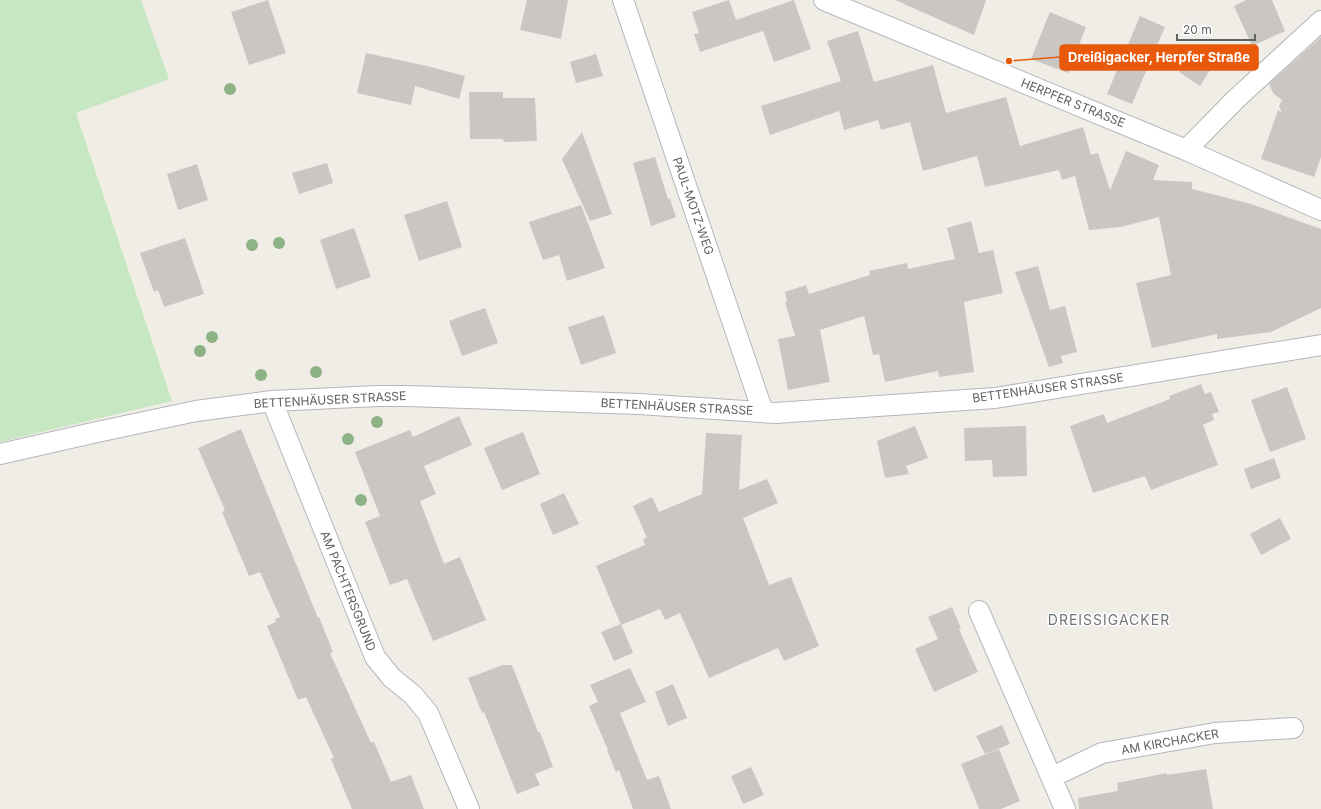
<svg xmlns="http://www.w3.org/2000/svg" width="1321" height="809" viewBox="0 0 1321 809" font-family="Inter,sans-serif">
<style>
.green{fill:#c7e7c3}
.building{fill:#cac7c3}
.lines{fill:none;stroke-linecap:round;stroke-linejoin:round}
.minor-casing{stroke:#b3b7ba;stroke-width:22}
.minor{stroke:#fff;stroke-width:20}
.tree{fill:#8db385}
.labels{text-anchor:middle;stroke-width:3;stroke-linejoin:round;paint-order:stroke}
.street-label{font-size:12px;fill:#5d6266;stroke:#fff}
.quarter-label{font-size:14px;letter-spacing:1px;fill:#6e7478;stroke:#fff}
.leader{fill:none;stroke:#e8590c;stroke-width:1.5}
.callout-dot{fill:#e8590c;stroke:#fff;stroke-width:1.5}
.callout{fill:#e8590c;stroke:#e8590c;stroke-width:1.5}
.callout-label{font-size:13px;text-anchor:middle;font-weight:bold;fill:#fff}
</style>
<rect width="100%" height="100%" fill="#f0ece6"/>
<path class="green" d="M 0,0 L 141,0 L 169,79 L 76,113 L 172,401 L 0,442 Z"/>
<path class="building" d="M 268,0 L 286,53 L 249,65 L 231,12 Z
M 527,0 L 568,0 L 561,39 L 520,30 Z
M 729,0 L 736,20 L 794,0 L 811,49 L 774,62 L 763,31 L 700,52 L 694,34 L 699,33 L 692,12 Z
M 895,0 L 986,0 L 974,35 Z
M 1246,0 L 1272,0 L 1285,31 L 1252,46 L 1234,6 Z
M 1050,12 L 1086,27 L 1068,73 L 1031,59 Z
M 1140,16 L 1165,27 L 1132,104 L 1107,94 Z
M 858,31 L 874,82 L 933,65 L 946,113 L 1006,97 L 1020,146 L 1083,127 L 1091,155 L 1098,153 L 1110,190 L 1126,151 L 1159,165 L 1153,180 L 1192,182 L 1192,189 L 1251,204 L 1321,229 L 1321,308 L 1271,332 L 1217,339 L 1217,334 L 1152,348 L 1136,283 L 1171,275 L 1159,217 L 1121,227 L 1089,230 L 1075,176 L 1062,180 L 1059,170 L 985,187 L 977,156 L 923,171 L 910,122 L 881,130 L 878,120 L 844,130 L 839,111 L 770,135 L 761,106 L 841,81 L 827,41 Z
M 1321,37 L 1321,157 L 1314,177 L 1261,159 L 1278,110 L 1282,113 L 1279,106 L 1282,100 L 1273,93 L 1269,84 Z
M 366,53 L 427,66 L 465,76 L 459,99 L 415,86 L 411,105 L 357,93 Z
M 596,54 L 603,76 L 576,83 L 570,62 Z
M 1192,54 L 1212,67 L 1200,86 L 1179,72 Z
M 469,92 L 503,92 L 503,98 L 535,98 L 537,141 L 504,142 L 503,139 L 470,139 Z
M 582,132 L 612,214 L 590,221 L 562,159 Z
M 655,157 L 668,199 L 670,199 L 676,217 L 651,226 L 633,163 Z
M 327,163 L 333,183 L 299,194 L 292,173 Z
M 197,164 L 208,200 L 178,210 L 167,174 Z
M 447,201 L 462,247 L 419,261 L 404,215 Z
M 581,205 L 605,268 L 567,281 L 559,255 L 543,260 L 529,222 Z
M 971,221 L 979,253 L 993,250 L 1003,293 L 964,302 L 974,372 L 939,377 L 938,371 L 885,382 L 879,354 L 873,355 L 864,316 L 820,330 L 830,382 L 788,390 L 778,339 L 795,336 L 785,302 L 787,302 L 785,292 L 806,285 L 809,294 L 870,275 L 869,271 L 907,263 L 908,269 L 955,259 L 947,228 Z
M 354,228 L 371,277 L 336,289 L 320,240 Z
M 185,238 L 204,294 L 164,307 L 158,290 L 154,292 L 140,253 Z
M 1038,266 L 1050,310 L 1065,306 L 1077,352 L 1061,356 L 1063,363 L 1049,367 L 1015,272 Z
M 485,308 L 498,343 L 462,356 L 449,321 Z
M 604,315 L 616,353 L 581,365 L 568,327 Z
M 1201,384 L 1205,394 L 1211,392 L 1219,412 L 1212,414 L 1214,420 L 1203,425 L 1218,465 L 1151,490 L 1145,476 L 1093,493 L 1070,426 L 1104,414 L 1107,423 L 1170,399 L 1169,396 Z
M 1287,387 L 1306,439 L 1270,452 L 1251,400 Z
M 459,416 L 472,445 L 424,466 L 436,494 L 420,501 L 444,564 L 460,557 L 486,620 L 433,641 L 407,579 L 390,585 L 365,522 L 380,516 L 355,452 L 410,430 L 413,437 Z
M 915,426 L 928,458 L 906,466 L 909,474 L 885,478 L 877,441 Z
M 1026,426 L 1027,476 L 993,477 L 992,460 L 965,461 L 964,428 Z
M 241,429 L 318,618 L 319,617 L 333,652 L 330,653 L 371,743 L 374,742 L 391,782 L 411,775 L 424,809 L 352,809 L 331,759 L 334,758 L 306,697 L 298,700 L 267,626 L 276,622 L 275,619 L 280,617 L 260,572 L 249,576 L 222,512 L 225,510 L 198,448 Z
M 523,432 L 540,474 L 502,490 L 484,448 Z
M 706,433 L 742,435 L 739,490 L 767,479 L 778,503 L 743,518 L 769,585 L 791,577 L 819,646 L 784,661 L 778,648 L 709,678 L 680,613 L 665,620 L 660,609 L 621,625 L 596,566 L 645,545 L 643,539 L 647,538 L 633,506 L 652,497 L 659,512 L 702,494 Z
M 1274,458 L 1281,478 L 1251,489 L 1244,469 Z
M 564,493 L 579,524 L 553,535 L 540,504 Z
M 1280,518 L 1291,539 L 1261,555 L 1250,534 Z
M 952,607 L 961,628 L 959,629 L 978,672 L 934,692 L 915,649 L 938,639 L 928,617 Z
M 621,624 L 633,653 L 614,661 L 601,632 Z
M 503,665 L 512,665 L 538,732 L 540,732 L 553,767 L 535,774 L 540,785 L 517,794 L 484,712 L 482,713 L 468,678 Z
M 630,668 L 646,702 L 620,713 L 647,780 L 659,776 L 671,809 L 633,809 L 619,770 L 616,772 L 607,750 L 608,750 L 589,706 L 598,702 L 590,685 Z
M 673,684 L 687,718 L 668,726 L 655,692 Z
M 1002,725 L 1010,744 L 985,754 L 976,736 Z
M 999,749 L 1020,801 L 1001,809 L 979,809 L 961,764 Z
M 751,767 L 764,795 L 743,804 L 731,776 Z
M 1206,769 L 1213,809 L 1079,809 L 1078,798 L 1118,791 L 1117,783 L 1167,773 L 1167,775 Z"/>
<g class="lines">
<g class="minor-casing">
<path id="minor" d="M 623,0 L 763,412
M 824,0 L 1186,150 L 1321,210
M 1186,150 L 1236,99 L 1321,21
M 272,401 L 375,657 L 392,678 L 413,695 L 428,713 L 469,809
M 0,454 L 97,432 L 196,411 L 272,401 L 377,396 L 408,396 L 639,404 L 775,413 L 995,398 L 1321,345
M 979,611 L 1065,809
M 1052,777 L 1102,753 L 1215,733 L 1293,728"/>
</g>
<use href="#minor" class="minor"/>
</g>
<g class="tree">
<circle cx="230" cy="89" r="6"/>
<circle cx="279" cy="243" r="6"/>
<circle cx="252" cy="245" r="6"/>
<circle cx="212" cy="337" r="6"/>
<circle cx="200" cy="351" r="6"/>
<circle cx="316" cy="372" r="6"/>
<circle cx="261" cy="375" r="6"/>
<circle cx="377" cy="422" r="6"/>
<circle cx="348" cy="439" r="6"/>
<circle cx="361" cy="500" r="6"/>
</g>
<g class="labels">
<g class="street-label">
<text transform="translate(1073 103) rotate(22)" y="4">HERPFER STRASSE</text>
<text transform="translate(693 206) rotate(71)" y="4">PAUL-MOTZ-WEG</text>
<text transform="translate(1048 388) rotate(-8)" y="4">BETTENHÄUSER STRASSE</text>
<text transform="translate(330 400) rotate(-3)" y="4">BETTENHÄUSER STRASSE</text>
<text transform="translate(677 407) rotate(3)" y="4">BETTENHÄUSER STRASSE</text>
<text transform="translate(348 591) rotate(68)" y="4">AM PACHTERSGRUND</text>
<text transform="translate(1170 742) rotate(-10)" y="4">AM KIRCHACKER</text>
</g>
<g class="quarter-label">
<text x="1109" y="625">DREISSIGACKER</text>
</g>
</g>
<path class="leader" d="M1009 61L1060 57"/>
<circle class="callout-dot" cx="1009" cy="61" r="4"/>
<rect class="callout" x="1060" y="45" width="198" height="25" rx="4"/>
<g class="callout-label">
<text x="1159" y="62">Dreißigacker, Herpfer Straße</text>
</g>
<path d="M1177 34v6h78v-6" fill="none" stroke="#5d6266" stroke-width="2"/>
<text x="1183" y="34" font-size="12" fill="#5d6266" stroke="#ffffff" stroke-width="3" paint-order="stroke">20 m</text>
</svg>
